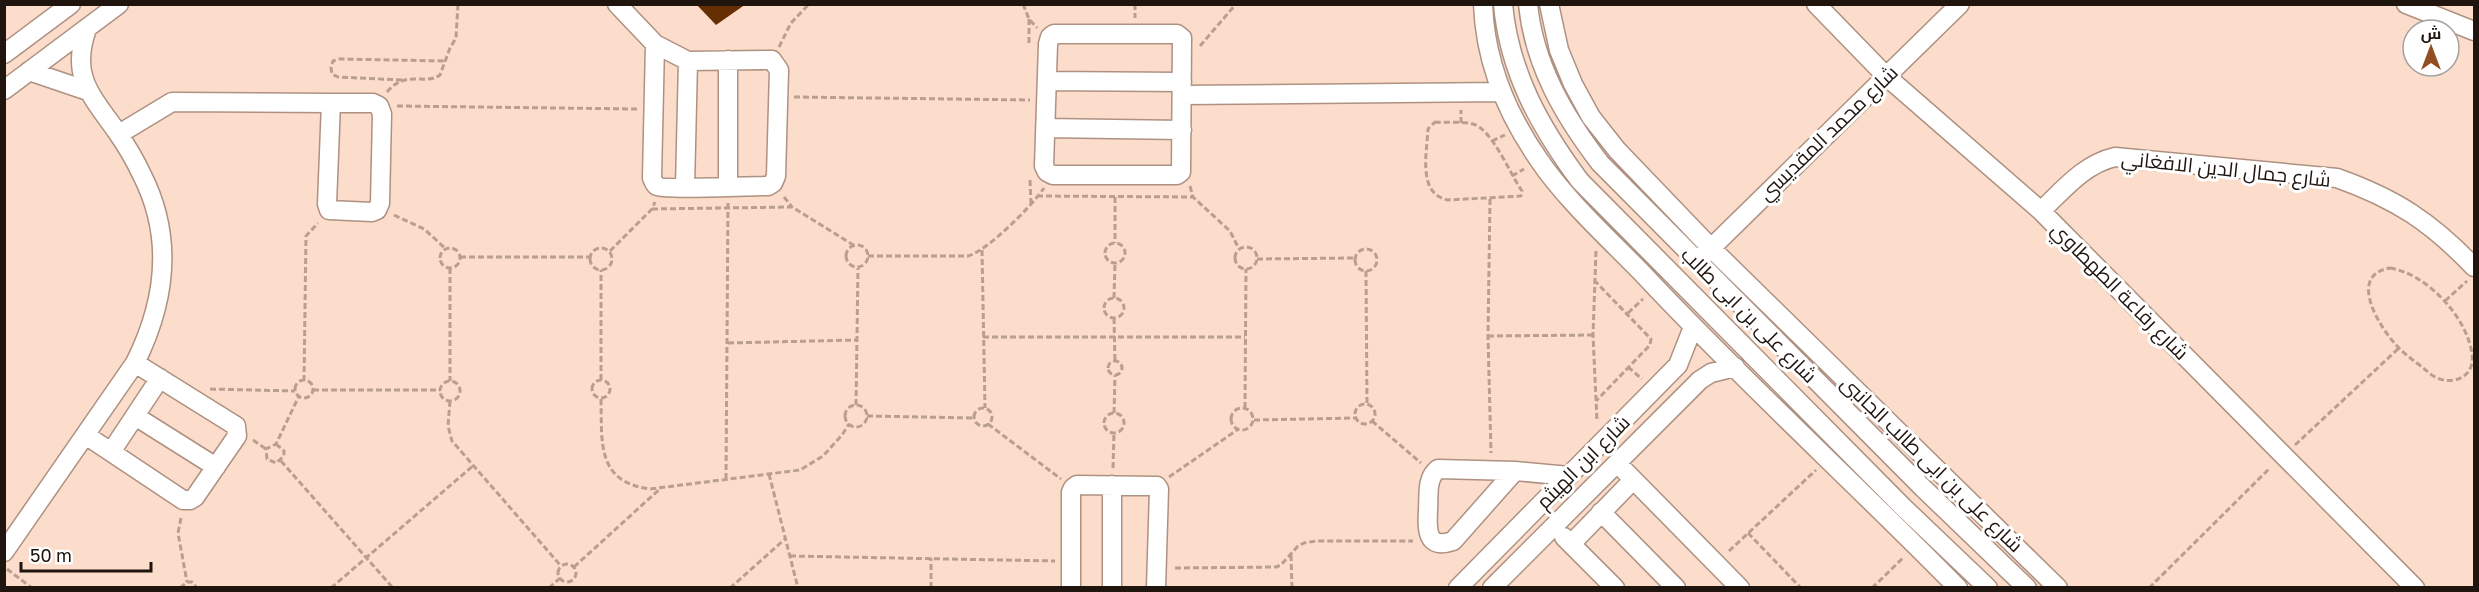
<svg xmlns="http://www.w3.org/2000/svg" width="2479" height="592" viewBox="0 0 2479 592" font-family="'Golos Text',Cairo,sans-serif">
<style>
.building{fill:#662f03}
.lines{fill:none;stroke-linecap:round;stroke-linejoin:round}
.minor-casing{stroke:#ae9181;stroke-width:21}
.path{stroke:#b89f90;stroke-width:3;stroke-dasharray:6 3;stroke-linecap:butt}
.minor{stroke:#fff;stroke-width:18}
.labels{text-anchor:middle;stroke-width:6;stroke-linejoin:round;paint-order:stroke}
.street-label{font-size:20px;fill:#1f140e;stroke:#fff}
</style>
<rect width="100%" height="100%" fill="#fcddcb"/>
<path class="building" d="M 696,4 L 746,4 L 716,25 Z"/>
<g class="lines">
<g class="minor-casing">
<path id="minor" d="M 617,4 L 655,44 L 688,61 L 772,60 L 779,70 L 776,176 L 773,183 L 768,186 C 753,186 663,190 657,186 C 654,184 654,182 652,178 L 655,44
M 1483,4 C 1485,61 1507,114 1539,160 C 1566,200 1609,239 1643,274 C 1744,382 1854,482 1958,588
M 1503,4 C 1509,72 1540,127 1580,181 L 1903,507 L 1988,588
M 1528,4 C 1534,65 1564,116 1600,163 L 1923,488 L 2027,588
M 1549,4 L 1559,50 L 1573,84 L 1591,117 L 1617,150 L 1711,248 L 2058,588
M 1816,4 L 1886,76 L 2041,211 L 2415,588
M 2406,4 L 2474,31
M 1054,34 L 1177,34 L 1182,38 L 1181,172 L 1177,175 L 1053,175 L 1047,172 L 1044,166 L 1048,44 L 1050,37 Z
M 4,54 L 71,4
M 728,60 L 728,187
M 29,71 L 88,91
M 1047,81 L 1182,82
M 4,90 L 119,4
M 1182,95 L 1501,92
M 331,103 L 373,103 L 379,106 L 382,114 L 380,203 L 377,210 L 372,212 L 329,210 L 327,204 Z
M 1045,128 L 1182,130
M 119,134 L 172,102 L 331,103
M 685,187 L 688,61
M 2041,211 C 2063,190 2084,164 2115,157 L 2337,178 C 2396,199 2431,222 2474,267
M 1702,257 L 1960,4
M 135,416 L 216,467
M 87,436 L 183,500 L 190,500 L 195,497 L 237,436 L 236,426 L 135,363
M 111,452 L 160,378
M 1617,463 L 1740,588
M 1515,471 L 1453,541 C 1426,550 1427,529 1428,510 C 1429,496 1426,478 1438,469 L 1515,471 L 1569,476
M 1601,512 L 1676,588
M 1564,537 L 1615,588
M 1571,544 L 1633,480
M 4,552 L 135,363 C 166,301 174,238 142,175 C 135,160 126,145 117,132 C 91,95 70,76 87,29
M 1071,588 L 1071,492 L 1073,488 L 1077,485 L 1157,486 L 1159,489 L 1156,588
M 1112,588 L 1112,485
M 1458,588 L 1678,365 L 1693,327
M 1492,588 L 1700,380 L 1711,373 L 1735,367"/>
</g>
<path class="path" d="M 1023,4 L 1029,19 L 1037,28
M 1135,4 L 1135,18
M 1029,19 L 1029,44
M 1200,46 L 1236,4
M 779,47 L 791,23 L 809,4
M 402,80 L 338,77 L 332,74 L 331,68 L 333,61 L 339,59 L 445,61
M 387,92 C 406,69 425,86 440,75 L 450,48 L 456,38 L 458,4
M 794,97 L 1030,100
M 397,106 L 637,109
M 1435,122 C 1447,123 1462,121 1473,124 C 1492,129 1510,174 1522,191 L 1521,196 L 1448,200 C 1417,194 1427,152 1428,129 Z
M 1461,123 L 1461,110
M 1492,141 L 1505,135
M 1512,176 L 1524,169
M 1030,180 L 1031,203
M 1190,186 L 1193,197 L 1230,231 L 1239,249
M 1037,196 L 1193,197
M 784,197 L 792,207
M 1115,197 L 1115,243
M 1490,199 L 1488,336 L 1491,453
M 652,209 L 792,207 L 855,246
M 394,215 L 424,229 L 445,248
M1105 253a10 10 0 1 1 20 0a10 10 0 1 1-20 0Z
M846 256a11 11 0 1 1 22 0a11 11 0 1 1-22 0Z
M1235 258a11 11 0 1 1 22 0a11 11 0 1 1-22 0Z
M590 259a11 11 0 1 1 22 0a11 11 0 1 1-22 0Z
M440 258a10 10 0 1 1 20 0a10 10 0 1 1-20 0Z
M1355 260a11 11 0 1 1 22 0a11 11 0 1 1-22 0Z
M 982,250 L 985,408
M 610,251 L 652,209 L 655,202
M 1596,251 L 1593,335 L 1597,421
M 868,256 L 968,256 C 987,251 1032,206 1044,188
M 460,257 L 589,257
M 1257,259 L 1354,258
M 450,268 L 450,381
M 2390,268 C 2427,274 2467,317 2472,354 C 2476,381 2445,388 2428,372 C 2419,364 2408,357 2400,349 C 2382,332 2345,275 2390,268 Z
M 1366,271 L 1367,404
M 1594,280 L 1651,339 L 1650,345 L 1596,401
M 1114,298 L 1115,263
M1104 308a10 10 0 1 1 20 0a10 10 0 1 1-20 0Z
M 2445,301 L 2467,281
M 1628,313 L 1643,299
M 1114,318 L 1115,361
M 1488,336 L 1593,335
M 983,337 L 1245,337
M 728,343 L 857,340
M1108 368a7 7 0 1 1 14 0a7 7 0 1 1-14 0Z
M 1628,367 L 1642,379
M592 389a9 9 0 1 1 18 0a9 9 0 1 1-18 0Z
M 601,380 L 601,270
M295 389a9 9 0 1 1 18 0a9 9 0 1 1-18 0Z
M 304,381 L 306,236 L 318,223
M440 391a10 10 0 1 1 20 0a10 10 0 1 1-20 0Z
M 210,389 L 295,391
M 313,390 L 440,390
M 601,399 C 602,442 596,482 650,489 L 800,470 L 823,456 L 842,435 L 849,424
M 450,401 L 448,426 L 452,441 L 561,566
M1355 414a10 10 0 1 1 20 0a10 10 0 1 1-20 0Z
M 856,405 L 858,268
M845 416a11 11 0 1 1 22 0a11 11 0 1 1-22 0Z
M1231 419a11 11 0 1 1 22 0a11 11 0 1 1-22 0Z
M 1245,408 L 1246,269
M974 417a9 9 0 1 1 18 0a9 9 0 1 1-18 0Z
M 1114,413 L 1115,375
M1104 423a10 10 0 1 1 20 0a10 10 0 1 1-20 0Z
M 867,416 L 974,418
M 1254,420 L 1356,418
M 1372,421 L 1421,463
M 988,424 L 1061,479
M 253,440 L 266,449
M 276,444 L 284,451 L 284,456 L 276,463 L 267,459 L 266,449 L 276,444 L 299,396
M 2295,445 L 2399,348
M 281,461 L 393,588
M 1113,468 L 1114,433
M 769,474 L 798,588
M 1169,477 L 1237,430
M 726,479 L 728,203
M 181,518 L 178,533 L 187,582
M 1748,533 L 1801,588
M 1729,551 L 1816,470
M 1291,555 L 1292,588
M 790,556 L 1055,561
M558 573a9 9 0 1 1 18 0a9 9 0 1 1-18 0Z
M 574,567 L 662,487
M 1175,568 L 1276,567 L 1281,565 L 1298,546 L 1304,543 L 1316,541 L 1413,541
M 7,569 L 32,588
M 180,588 L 187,582 L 192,582 L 197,588
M 331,588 L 474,465
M 549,588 L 560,578
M 730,588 L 785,539
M 931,588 L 931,558
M 1872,588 L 1904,557
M 2149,588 L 2270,468"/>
<use href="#minor" class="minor"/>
</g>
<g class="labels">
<g class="street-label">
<text transform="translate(1828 133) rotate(-44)" y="7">شارع محمد المقديسي</text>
<text transform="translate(2226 169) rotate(6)" y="7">شارع جمال الدين الافغاني</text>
<text transform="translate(2120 291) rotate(45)" y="7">شارع رفاعة الطهطاوي</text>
<text transform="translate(1749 315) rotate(45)" y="7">شارع على بن ابى طالب</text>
<text transform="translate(1583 462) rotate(-45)" y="7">شارع ابن الهيثم</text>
<text transform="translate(1932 464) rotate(44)" y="7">شارع على بن ابى طالب الجانبى</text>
</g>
</g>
<rect width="2479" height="592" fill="none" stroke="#1f140e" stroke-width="12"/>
<g transform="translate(2431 48)"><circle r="28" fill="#ffffff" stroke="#a5a19f" stroke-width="1.5"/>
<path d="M0-4.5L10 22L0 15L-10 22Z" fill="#924e20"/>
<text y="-9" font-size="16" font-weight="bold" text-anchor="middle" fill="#1f140e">ش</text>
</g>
<path d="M21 562v9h130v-9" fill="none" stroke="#1f140e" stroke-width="3"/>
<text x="30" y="562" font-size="18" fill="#1f140e" stroke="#ffffff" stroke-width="4.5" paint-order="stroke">50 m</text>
</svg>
